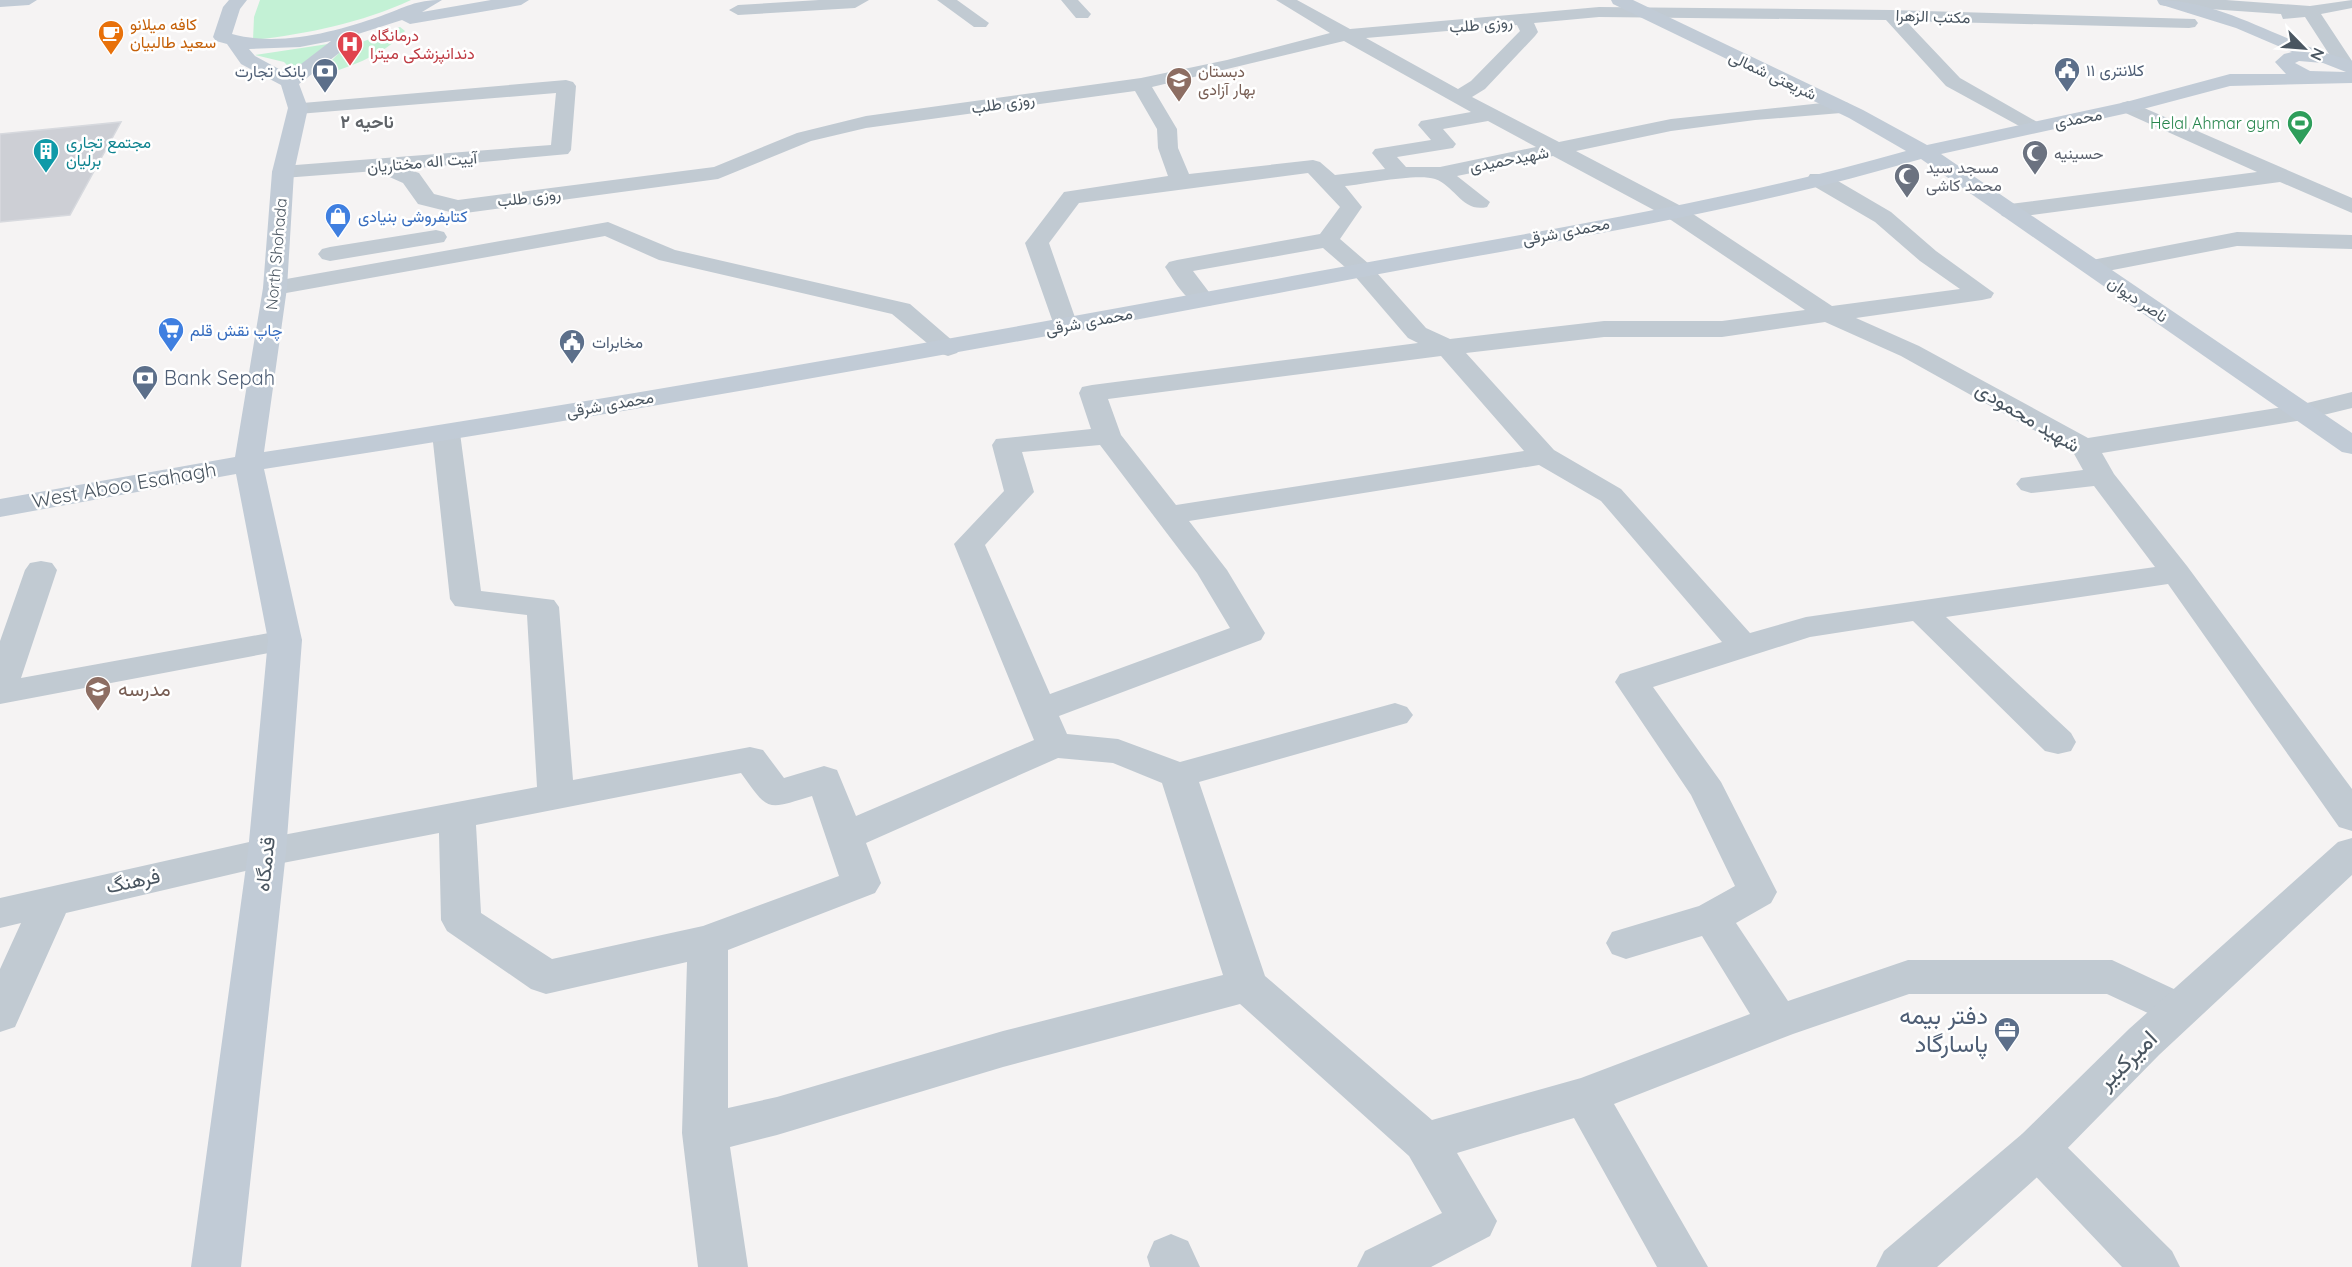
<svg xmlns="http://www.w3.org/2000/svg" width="2352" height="1267" viewBox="0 0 2352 1267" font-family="Quicksand,Vazirmatn,sans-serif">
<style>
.green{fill:#c3f1d5}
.building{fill:#cdcfd5;stroke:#d7d9de;stroke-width:1.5}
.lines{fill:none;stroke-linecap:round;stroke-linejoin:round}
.minor{fill:#c1cad2;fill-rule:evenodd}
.tertiary{fill:#c1cad2;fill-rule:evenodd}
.secondary{fill:#c1cbd6;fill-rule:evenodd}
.labels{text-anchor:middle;stroke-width:5;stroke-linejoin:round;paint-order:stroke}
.far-street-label{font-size:16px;fill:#4a5661;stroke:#fff}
.far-food-label{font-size:16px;fill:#c56008;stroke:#fff;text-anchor:start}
.far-health-label{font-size:16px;fill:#be3a42;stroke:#fff;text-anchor:start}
.far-service-label{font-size:16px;fill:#4e5e75;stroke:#fff;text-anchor:start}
.far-education-label{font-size:16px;fill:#785e54;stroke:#fff;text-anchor:start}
.far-leisure-label{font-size:16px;fill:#27864d;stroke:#fff;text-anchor:end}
.far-culture-label{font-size:16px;fill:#0d838f;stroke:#fff;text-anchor:start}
.far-worship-label{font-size:16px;fill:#5b616d;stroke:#fff;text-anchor:start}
.far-shop-label{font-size:16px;fill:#366cbe;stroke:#fff;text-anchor:start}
.far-quarter-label{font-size:18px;font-weight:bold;fill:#5f6368;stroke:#fff}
.service-label{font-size:20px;fill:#4e5e75;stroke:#fff;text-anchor:start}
.street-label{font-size:20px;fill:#4a5661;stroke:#fff}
.education-label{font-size:20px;fill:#785e54;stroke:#fff;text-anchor:start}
.near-service-label{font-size:24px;fill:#4e5e75;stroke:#fff;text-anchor:end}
.near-street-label{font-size:24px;fill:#4a5661;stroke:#fff}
</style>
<rect width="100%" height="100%" fill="#f5f3f3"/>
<path class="green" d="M 260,0 L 411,0 C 361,23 307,34 253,40 L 254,17 Z
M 400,27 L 405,31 C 382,58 346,67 313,79 L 342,50 Z
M 328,44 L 293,71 L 284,62 L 255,55 Z"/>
<path class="building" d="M 121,122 L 70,215 L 0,222 L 0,134 Z"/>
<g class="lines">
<path class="minor" d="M 819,0 L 869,0 L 855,8 L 738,15 L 729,10 L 738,5 Z
M 937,0 L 957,0 L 989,23 L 986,27 L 974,27 Z
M 1061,0 L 1078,0 L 1091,14 L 1088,18 L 1076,18 Z
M 1276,0 L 1297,0 L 1350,29 L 1599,7 L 1891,10 L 2195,19 L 2198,23 L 2195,27 L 2189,28 L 1906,21 L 1960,78 L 2039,123 L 2042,127 L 2039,131 L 2032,133 L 1946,86 L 1886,20 L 1599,17 L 1534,23 L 1538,32 L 1535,36 L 1485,89 L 1472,97 L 1559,142 L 1671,119 L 1841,101 L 1848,103 L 1851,107 L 1848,111 L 1841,113 L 1755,120 L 1671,131 L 1576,151 L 1681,206 L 1832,306 L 1960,289 L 1920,261 L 1875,222 L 1810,184 L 1807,179 L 1810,174 L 1826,174 L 1891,212 L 1936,251 L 1994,293 L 1991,298 L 1982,300 L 1856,318 L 1919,346 L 2088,438 L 2303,404 L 2352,392 L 2352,408 L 2303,420 L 2102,453 L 2114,474 L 2187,566 L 2352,789 L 2352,831 L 2339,827 L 2168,584 L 1946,617 L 2071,733 L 2076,742 L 2071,751 L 2058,754 L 2045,751 L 1913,621 L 1810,637 L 1653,687 L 1721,782 L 1777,892 L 1771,903 L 1736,923 L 1788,1001 L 1908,960 L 2112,960 L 2193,998 L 2199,1010 L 2193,1022 L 2178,1027 L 2107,994 L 1909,994 L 1793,1034 L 1614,1104 L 1708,1267 L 1657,1267 L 1574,1118 L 1457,1153 L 1497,1221 L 1490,1236 L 1431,1267 L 1357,1267 L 1365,1251 L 1442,1213 L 1409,1156 L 1240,1004 L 1003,1067 L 777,1135 L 730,1147 L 748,1267 L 698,1267 L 682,1133 L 687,962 L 546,994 L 531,989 L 447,931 L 441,920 L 439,833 L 267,866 L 66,913 L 15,1027 L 0,1032 L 0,969 L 21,923 L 0,928 L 0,898 L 267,838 L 537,787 L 527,615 L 455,606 L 450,599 L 432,433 L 436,427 L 446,425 L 456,427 L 460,433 L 481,591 L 554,600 L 559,607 L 573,780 L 750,747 L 763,750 L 784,778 L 824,766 L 837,770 L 856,816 L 1034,740 L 954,544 L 1004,491 L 992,445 L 996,439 L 1091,429 L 1079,393 L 1082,387 L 1092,385 L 1418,343 L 1408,338 L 1353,274 L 1323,248 L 1193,271 L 1215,300 L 1212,305 C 1190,311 1176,283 1165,267 L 1169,262 L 1177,260 L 1320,234 L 1340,207 L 1308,173 L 1079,203 L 1049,243 L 1078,326 L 1074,331 L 1065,334 L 1056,331 L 1025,243 L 1029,238 L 1064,192 L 1168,176 L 1158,148 L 1157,129 L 1135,91 L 866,128 L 811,141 L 718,179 L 458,214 L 418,204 L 403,183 L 376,171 L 283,178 L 275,177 L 272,172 L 275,167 L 283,166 L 551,145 L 556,93 L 298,114 L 291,112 L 288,108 L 291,104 L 566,80 L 573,82 L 576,86 L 571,150 L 568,154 L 407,169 L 419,173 L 434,194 L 458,200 L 714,167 L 797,133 L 866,116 L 1141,78 L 1227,60 L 1330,33 ZM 1517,25 L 1520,31 L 1471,81 L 1458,89 L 1366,38 ZM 1344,41 L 1471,112 L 1421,121 L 1418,125 L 1431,140 L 1375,149 L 1372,153 L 1385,169 L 1335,175 L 1320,162 L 1313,160 L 1189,174 L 1178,148 L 1177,129 L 1152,87 ZM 1488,121 L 1536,147 L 1440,167 L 1406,167 L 1397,157 L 1453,148 L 1456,144 L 1443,129 ZM 1553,156 L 1665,216 L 1805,310 L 1722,321 L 1604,321 L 1450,339 L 1426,328 L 1369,264 L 1340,239 L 1362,207 L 1345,186 C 1366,184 1417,173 1435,179 C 1455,186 1463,213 1487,207 L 1490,202 L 1457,176 ZM 1825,322 L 1901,356 L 2073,452 L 2083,470 L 2021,478 L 2016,484 L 2021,490 L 2031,493 L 2094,486 L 2155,567 L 1806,617 L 1750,633 L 1621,489 L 1554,450 L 1466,353 L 1604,337 L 1722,337 ZM 1441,356 L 1524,451 L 1176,505 L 1121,435 L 1108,399 ZM 1100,445 L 1197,573 L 1230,628 L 1050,694 L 985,545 L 1034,492 L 1022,452 ZM 1539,465 L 1601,501 L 1722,642 L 1620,674 L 1615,682 L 1691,795 L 1735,886 L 1699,906 L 1612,932 L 1606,943 L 1612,954 L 1626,959 L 1702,936 L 1750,1014 L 1581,1078 L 1432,1120 L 1265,976 L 1199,782 L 1407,723 L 1413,715 L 1407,707 L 1395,703 L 1180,762 L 1118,739 L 1067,734 L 1059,716 L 1261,640 L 1265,633 L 1227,570 L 1189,521 ZM 1058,758 L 1113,763 L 1162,783 L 1223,975 L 1003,1031 L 777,1097 L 728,1108 L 728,950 L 875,893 L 881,883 L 866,843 ZM 741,773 C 769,812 766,810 812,796 L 839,876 L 703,926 L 552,959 L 481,913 L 476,825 Z
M 2128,101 L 2352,198 L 2352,213 L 2280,182 L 2010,218 L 2002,216 L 1999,211 L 2002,206 L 2010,204 L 2257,172 L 2121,111 L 2118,107 L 2121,103 Z
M 608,222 L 675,250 L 910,304 L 961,348 L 957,353 L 948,356 L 939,353 L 892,314 L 659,260 L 605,236 L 275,295 L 266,293 L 263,288 L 266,283 L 275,281 Z
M 436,230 L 444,232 L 447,237 L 444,242 L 330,261 L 322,259 L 318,254 L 322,249 L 330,247 Z
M 2237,232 L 2352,235 L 2352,249 L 2237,246 L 2092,274 L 2084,272 L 2080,267 L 2084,262 L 2092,260 Z
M 41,561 L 52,563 L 57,570 L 21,678 L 285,630 L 297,633 L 302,640 L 297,647 L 285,650 L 0,704 L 0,641 L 25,570 L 30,563 Z
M 2038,1128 L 2054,1134 L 2172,1251 L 2180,1267 L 2122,1267 L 2022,1162 L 2015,1148 L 2022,1134 Z
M 1171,1234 L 1188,1241 L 1200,1267 L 1150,1267 L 1147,1257 L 1154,1241 Z"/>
<path class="tertiary" d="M 2158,0 L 2226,0 L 2310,6 L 2352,0 L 2352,8 L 2321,14 L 2352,61 L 2352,67 L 2338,68 L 2305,17 L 2283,19 L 2281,14 L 2166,6 L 2160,5 Z
M 2352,838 L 2352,875 L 2159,1055 L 2054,1162 L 1937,1267 L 1876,1267 L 1884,1251 L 2022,1134 L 2129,1029 L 2338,842 Z"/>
<path class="secondary" d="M 0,0 L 37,0 L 29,5 L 0,7 Z
M 229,0 L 247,0 L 240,9 L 232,34 C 280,47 335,32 381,16 C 406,7 415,0 442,0 L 422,12 L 491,0 L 529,0 L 521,5 L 410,24 L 402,20 L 358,34 L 356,40 L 299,84 L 308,108 L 294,172 L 287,288 L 264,452 C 615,399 965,337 1314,272 C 1512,235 1713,206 1906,151 L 1849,118 L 1613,4 L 1611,0 L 1633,0 L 1863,110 L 1927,145 L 2126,102 L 2230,74 L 2286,74 L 2275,62 L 2284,54 L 2292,52 L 2236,28 L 2159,4 L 2157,0 C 2215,0 2266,32 2320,51 C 2331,55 2341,57 2352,61 L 2352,83 L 2230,86 L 2128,113 L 1941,154 L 2352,433 L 2352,454 L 2342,452 L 1921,159 C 1723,217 1517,247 1316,286 C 966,352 616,415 264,469 L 302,640 L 286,852 L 241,1267 L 191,1267 L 248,852 L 268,640 L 236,474 L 0,517 L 0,499 L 235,457 L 263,288 L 272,172 L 288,108 L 281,85 L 241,64 L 227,44 L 216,41 L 213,37 L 223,7 ZM 331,41 L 288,74 L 255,56 L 249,49 L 300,47 ZM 2299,61 L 2323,63 L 2346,72 L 2310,71 L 2295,63 Z"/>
</g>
<defs>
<g id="cafe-pin" transform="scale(1.35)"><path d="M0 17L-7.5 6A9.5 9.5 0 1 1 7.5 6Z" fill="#e8710a" stroke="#fff"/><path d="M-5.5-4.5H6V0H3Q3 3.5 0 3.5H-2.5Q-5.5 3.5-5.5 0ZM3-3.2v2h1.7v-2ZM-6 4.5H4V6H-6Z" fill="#fff"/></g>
<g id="hospital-pin" transform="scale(1.35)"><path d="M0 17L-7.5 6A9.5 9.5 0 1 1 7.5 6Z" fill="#e0444e" stroke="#fff"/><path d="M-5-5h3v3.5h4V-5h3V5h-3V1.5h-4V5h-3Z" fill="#fff"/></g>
<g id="civic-pin" transform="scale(1.35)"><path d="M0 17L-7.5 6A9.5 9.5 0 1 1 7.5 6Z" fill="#5c6f8a" stroke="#fff"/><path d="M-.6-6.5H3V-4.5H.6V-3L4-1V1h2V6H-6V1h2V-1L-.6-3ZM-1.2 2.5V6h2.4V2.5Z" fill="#fff"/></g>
<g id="bank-pin" transform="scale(1.35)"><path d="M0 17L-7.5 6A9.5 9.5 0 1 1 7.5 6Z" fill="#5c6f8a" stroke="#fff"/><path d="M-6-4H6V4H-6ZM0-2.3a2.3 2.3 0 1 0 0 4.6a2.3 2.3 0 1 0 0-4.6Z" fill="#fff"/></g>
<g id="school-pin" transform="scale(1.35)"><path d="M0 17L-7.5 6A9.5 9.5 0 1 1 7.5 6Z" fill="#8d6e63" stroke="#fff"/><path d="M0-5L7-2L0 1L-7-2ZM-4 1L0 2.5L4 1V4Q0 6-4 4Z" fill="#fff"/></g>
<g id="stadium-pin" transform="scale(1.35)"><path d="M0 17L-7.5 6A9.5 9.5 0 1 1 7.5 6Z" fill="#2e9e5b" stroke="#fff"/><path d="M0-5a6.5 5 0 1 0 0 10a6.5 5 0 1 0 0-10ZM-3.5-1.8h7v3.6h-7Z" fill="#fff"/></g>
<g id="building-pin" transform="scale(1.35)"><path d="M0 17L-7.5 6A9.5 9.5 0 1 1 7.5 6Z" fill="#0f9aa8" stroke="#fff"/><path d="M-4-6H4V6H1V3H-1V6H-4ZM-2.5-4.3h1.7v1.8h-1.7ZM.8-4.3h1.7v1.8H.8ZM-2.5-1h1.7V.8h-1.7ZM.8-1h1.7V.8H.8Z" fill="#fff"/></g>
<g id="mosque-pin" transform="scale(1.35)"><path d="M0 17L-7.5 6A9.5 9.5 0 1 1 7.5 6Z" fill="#6b7280" stroke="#fff"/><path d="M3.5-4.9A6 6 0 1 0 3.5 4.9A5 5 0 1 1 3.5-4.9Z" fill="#fff"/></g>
<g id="shop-pin" transform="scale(1.35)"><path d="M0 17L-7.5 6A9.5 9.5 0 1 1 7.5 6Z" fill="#3f7fe0" stroke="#fff"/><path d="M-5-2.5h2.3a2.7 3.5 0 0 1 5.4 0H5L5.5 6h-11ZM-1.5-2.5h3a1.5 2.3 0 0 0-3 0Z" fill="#fff"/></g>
<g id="supermarket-pin" transform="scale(1.35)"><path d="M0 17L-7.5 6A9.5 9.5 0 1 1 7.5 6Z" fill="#3f7fe0" stroke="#fff"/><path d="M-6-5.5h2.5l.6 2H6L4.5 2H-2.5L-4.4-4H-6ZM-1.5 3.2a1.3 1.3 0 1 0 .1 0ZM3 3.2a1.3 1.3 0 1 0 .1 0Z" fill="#fff"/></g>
<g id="office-pin" transform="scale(1.35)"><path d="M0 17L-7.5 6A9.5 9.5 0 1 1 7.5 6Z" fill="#5c6f8a" stroke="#fff"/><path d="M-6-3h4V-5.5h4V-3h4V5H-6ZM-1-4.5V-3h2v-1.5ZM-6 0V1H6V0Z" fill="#fff"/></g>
</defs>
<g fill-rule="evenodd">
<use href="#cafe-pin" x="111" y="33"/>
<use href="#hospital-pin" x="350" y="44"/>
<use href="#civic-pin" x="2067" y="70"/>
<use href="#bank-pin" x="325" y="71"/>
<use href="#school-pin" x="1179" y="80"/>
<use href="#stadium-pin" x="2300" y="123"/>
<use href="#building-pin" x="46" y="151"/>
<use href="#mosque-pin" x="2035" y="153"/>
<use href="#mosque-pin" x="1907" y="176"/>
<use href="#shop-pin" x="338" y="216"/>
<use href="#supermarket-pin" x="171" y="330"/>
<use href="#civic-pin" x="572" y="342"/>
<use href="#bank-pin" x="145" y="378"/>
<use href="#school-pin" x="98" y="689"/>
<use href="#office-pin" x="2007" y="1030"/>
</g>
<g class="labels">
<g class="far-street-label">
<text transform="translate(1933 16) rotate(2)" y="6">مکتب الزهرا</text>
<text transform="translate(1481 24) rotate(-5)" y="6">روزی طلب</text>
<text transform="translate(1773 75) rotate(25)" y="6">شریعتی شمالی</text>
<text transform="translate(1003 103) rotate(-8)" y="6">روزی طلب</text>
<text transform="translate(2078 118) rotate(-11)" y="6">محمدی</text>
<text transform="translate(1509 159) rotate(-11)" y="6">شهیدحمیدی</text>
<text transform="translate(422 162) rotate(-5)" y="6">آییت اله مختاریان</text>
<text transform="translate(529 197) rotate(-7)" y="6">روزی طلب</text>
<text transform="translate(1566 231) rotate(-11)" y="6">محمدی شرقی</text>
<text transform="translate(276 254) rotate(-85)" y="6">North Shohada</text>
<text transform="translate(2138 299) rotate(34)" y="6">ناصر دیوان</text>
<text transform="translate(1089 321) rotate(-11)" y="6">محمدی شرقی</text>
<text transform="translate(610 404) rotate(-10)" y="6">محمدی شرقی</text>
</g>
<g class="far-food-label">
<text x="130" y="30">کافه میلانو<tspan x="130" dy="18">سعید طالبیان</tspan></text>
</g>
<g class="far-health-label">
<text x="370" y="41">درمانگاه<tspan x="370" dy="18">دندانپزشکی میترا</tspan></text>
</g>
<g class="far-service-label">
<text x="2086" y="76">کلانتری ۱۱</text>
<text x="306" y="77" text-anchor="end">بانک تجارت</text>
<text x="592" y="348">مخابرات</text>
</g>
<g class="far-education-label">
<text x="1198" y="77">دبستان<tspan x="1198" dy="18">بهار آزادی</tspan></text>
</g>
<g class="far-leisure-label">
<text x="2280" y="129">Helal Ahmar gym</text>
</g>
<g class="far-culture-label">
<text x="66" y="148">مجتمع تجاری<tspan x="66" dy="18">برلیان</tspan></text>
</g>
<g class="far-worship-label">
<text x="2054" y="159">حسینیه</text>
<text x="1926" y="173">مسجد سید<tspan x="1926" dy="18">محمد کاشی</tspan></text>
</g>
<g class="far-shop-label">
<text x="358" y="222">کتابفروشی بنیادی</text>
<text x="190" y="336">چاپ نقش قلم</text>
</g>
<g class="far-quarter-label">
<text x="367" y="128">ناحیه ۲</text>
</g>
<g class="service-label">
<text x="164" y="385">Bank Sepah</text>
</g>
<g class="street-label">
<text transform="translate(2028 417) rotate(31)" y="7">شهید محمودی</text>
<text transform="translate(124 485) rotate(-10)" y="7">West Aboo Esahagh</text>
<text transform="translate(265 864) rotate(-84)" y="7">قدمگاه</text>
<text transform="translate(133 881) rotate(-12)" y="7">فرهنگ</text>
</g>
<g class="education-label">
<text x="118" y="696">مدرسه</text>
</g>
<g class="near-service-label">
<text x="1988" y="1024">دفتر بیمه<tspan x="1988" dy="28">پاسارگاد</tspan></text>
</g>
<g class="near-street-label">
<text transform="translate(2127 1060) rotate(-44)" y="8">امیرکبیر</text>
</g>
</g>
<g transform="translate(2304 48) rotate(115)" stroke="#ffffff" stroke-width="4.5" paint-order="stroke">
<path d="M0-4.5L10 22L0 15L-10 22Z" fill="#4a5661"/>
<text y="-9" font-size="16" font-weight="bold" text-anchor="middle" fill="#4a5661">N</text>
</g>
</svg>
